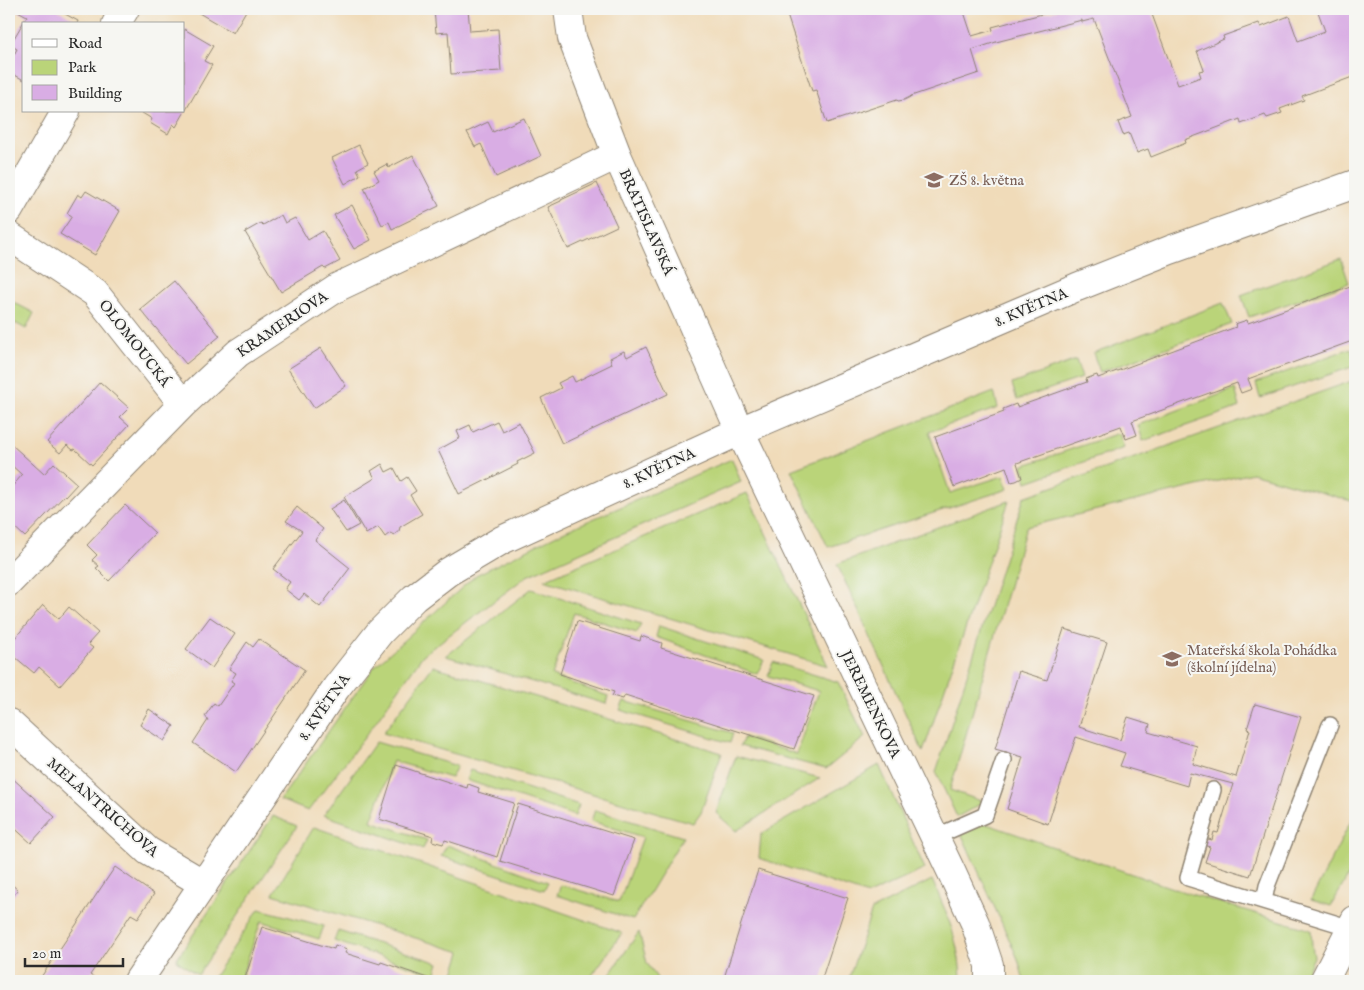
<svg xmlns="http://www.w3.org/2000/svg" width="1364" height="990" viewBox="0 0 1364 990" font-family="'IM FELL English',serif">
<style>
.green{fill:#bad479;stroke:#728052}
.building{fill:#d9ade4}
.lines{fill:none;stroke-linecap:round;stroke-linejoin:round}
.service-casing{stroke:#8e8372;stroke-width:18}
.minor-casing{stroke:#8e8372;stroke-width:30}
.service{stroke:#fff;stroke-width:15}
.minor{stroke:#fff;stroke-width:28}
.labels{text-anchor:middle;stroke-width:4;stroke-linejoin:round;paint-order:stroke}
.education-label{font-size:15px;fill:#785e54;stroke:#f6f6f2;text-anchor:start}
.street-label{font-size:15px;fill:#2b2b2b;stroke:#f6f6f2}
</style>
<rect width="100%" height="100%" fill="#f6f6f2"/>
<filter id="ink" filterUnits="userSpaceOnUse"><feTurbulence type="fractalNoise" baseFrequency=".02" numOctaves="2"/><feDisplacementMap in="SourceGraphic" scale="10" xChannelSelector="R" yChannelSelector="G"/><feConvolveMatrix kernelMatrix="1 2 1 2 8 2 1 2 1" color-interpolation-filters="sRGB"/></filter>
<filter id="wash" filterUnits="userSpaceOnUse"><feTurbulence type="fractalNoise" baseFrequency=".0096" numOctaves="4" result="noise"/><feDisplacementMap in="SourceGraphic" scale="20" xChannelSelector="R" yChannelSelector="G"/><feGaussianBlur stdDeviation="1.12" result="paint"/><feColorMatrix in="noise" values="0 0 0 0 0 0 0 0 0 0 0 0 0 0 0 0 0 1.4 0 .05"/><feComposite in="paint" operator="in"/></filter>
<g filter="url(#wash)">
<rect width="100%" height="100%" fill="#f0dbb9"/>
<path class="green" d="M 1341,259 L 1349,283 L 1249,317 L 1241,295 Z
M 9,300 L 34,313 L 26,329 L 15,323 L 9,335 Z
M 1223,303 L 1232,324 L 1100,372 L 1093,353 Z
M 1351,348 L 1355,366 L 1260,398 L 1256,383 Z
M 1076,360 L 1082,378 L 1017,400 L 1012,384 Z
M 1355,380 L 1355,502 L 1252,473 L 1026,527 L 950,790 L 984,802 L 957,817 L 936,772 L 1024,497 Z
M 1235,389 L 1240,407 L 1143,441 L 1138,425 Z
M 994,392 L 998,408 L 929,432 L 950,493 L 1003,476 L 1008,489 L 828,547 L 791,470 Z
M 1119,433 L 1124,448 L 1027,482 L 1022,466 Z
M 732,459 L 741,482 L 527,576 L 423,655 L 367,734 L 308,811 L 280,800 L 374,667 L 476,575 L 565,531 Z
M 747,493 L 828,666 L 544,580 Z
M 1009,501 L 923,752 L 837,564 Z
M 531,589 L 641,624 L 637,633 L 574,613 L 552,676 L 608,696 L 606,704 L 446,656 Z
M 659,626 L 764,660 L 757,674 L 656,637 Z
M 773,662 L 838,682 L 865,737 L 826,769 L 740,746 L 744,737 L 797,754 L 819,691 L 768,676 Z
M 433,666 L 722,753 L 701,812 L 693,823 L 383,733 Z
M 624,701 L 733,733 L 730,743 L 620,710 Z
M 376,742 L 457,766 L 451,778 L 393,761 L 371,821 L 427,840 L 423,849 L 324,815 Z
M 736,756 L 820,778 L 736,831 L 716,813 Z
M 879,765 L 925,869 L 868,895 L 759,858 L 761,834 Z
M 470,770 L 579,805 L 575,816 L 466,780 Z
M 595,810 L 683,837 L 633,920 L 557,895 L 561,885 L 619,902 L 643,837 L 591,821 Z
M 1355,813 L 1355,864 L 1331,906 L 1311,900 Z
M 273,816 L 297,826 L 198,975 L 176,960 Z
M 984,823 L 1184,892 L 1311,930 L 1312,946 L 1314,957 L 1303,981 L 1024,981 L 1018,959 L 961,833 Z
M 314,827 L 622,933 L 588,981 L 457,981 L 452,980 L 461,952 L 273,894 Z
M 447,845 L 548,882 L 544,890 L 441,856 Z
M 932,880 C 947,913 960,944 961,981 L 848,981 L 872,910 Z
M 259,909 L 324,926 L 319,939 L 261,921 L 240,981 L 211,981 Z
M 338,931 L 439,963 L 435,975 L 334,941 Z
M 639,932 L 647,963 L 659,981 L 605,981 Z"/>
<g id="blocks">
<path class="building" d="M 14,9 L 56,9 L 78,21 L 77,24 L 24,24 L 24,80 L 9,72 L 9,64 L 17,49 L 10,45 L 27,16 Z
M 192,9 L 247,9 L 233,33 Z
M 434,9 L 468,9 L 470,31 L 498,29 L 501,71 L 451,74 L 448,32 L 436,33 Z
M 785,9 L 963,9 L 972,36 L 993,30 L 992,27 L 1061,9 L 1150,9 L 1178,85 L 1201,77 L 1199,71 L 1204,70 L 1197,51 L 1224,39 L 1223,36 L 1259,23 L 1261,27 L 1289,16 L 1298,41 L 1325,31 L 1317,9 L 1355,9 L 1355,76 L 1302,96 L 1304,100 L 1280,109 L 1282,113 L 1267,118 L 1265,115 L 1241,124 L 1240,119 L 1185,140 L 1186,143 L 1151,157 L 1148,149 L 1137,153 L 1129,133 L 1123,135 L 1118,122 L 1132,117 L 1094,19 L 1082,22 L 1082,20 L 996,42 L 972,50 L 979,73 L 911,96 L 910,97 L 904,100 L 898,101 L 897,100 L 827,123 L 816,90 L 812,91 Z
M 184,29 L 213,46 L 204,61 L 212,65 L 176,127 L 173,124 L 168,134 L 150,123 L 152,119 L 139,111 L 184,111 Z
M 524,118 L 541,156 L 496,177 L 481,144 L 475,147 L 467,132 L 488,122 L 493,132 Z
M 359,145 L 368,163 L 357,169 L 360,175 L 345,184 L 332,158 Z
M 413,155 L 439,206 L 392,229 L 389,222 L 382,225 L 364,188 L 379,180 L 374,171 L 387,164 L 388,168 Z
M 597,183 L 617,226 L 568,249 L 548,207 L 561,201 L 561,200 Z
M 86,191 L 120,211 L 95,255 L 60,234 L 72,216 L 67,213 L 78,194 L 82,197 Z
M 352,205 L 371,240 L 354,249 L 334,215 Z
M 281,215 L 285,223 L 295,218 L 308,240 L 323,231 L 340,261 L 325,269 L 323,267 L 281,292 L 245,232 L 261,223 L 263,225 Z
M 1355,280 L 1355,340 L 1248,379 L 1252,389 L 1241,393 L 1237,383 L 1132,421 L 1137,435 L 1126,439 L 1121,426 L 1017,463 L 1022,478 L 1016,481 L 1011,482 L 1006,467 L 954,487 L 935,437 L 1004,412 L 1003,409 L 1016,404 L 1017,407 L 1087,382 L 1086,379 L 1091,377 L 1097,375 L 1098,378 L 1236,327 L 1235,324 L 1247,320 L 1248,323 L 1353,285 L 1352,282 Z
M 174,281 L 220,336 L 186,364 L 140,309 Z
M 646,347 L 668,394 L 562,444 L 541,398 L 561,388 L 558,383 L 572,376 L 575,382 L 612,364 L 610,358 L 624,351 L 627,357 Z
M 321,348 L 346,386 L 314,408 L 288,369 Z
M 100,382 L 129,408 L 120,417 L 129,425 L 92,465 L 75,449 L 73,450 L 67,445 L 60,453 L 47,442 Z
M 497,421 L 502,431 L 519,422 L 535,453 L 517,462 L 518,464 L 459,494 L 438,450 L 460,438 L 457,431 L 470,425 L 473,432 Z
M 12,445 L 44,474 L 54,463 L 77,484 L 66,496 L 65,495 L 25,537 L 9,522 L 9,490 L 22,475 L 9,463 L 9,448 Z
M 382,464 L 386,472 L 394,468 L 401,481 L 407,477 L 416,491 L 410,495 L 422,514 L 400,527 L 399,531 L 394,535 L 390,533 L 385,537 L 378,527 L 366,534 L 344,497 L 375,478 L 371,471 Z
M 344,500 L 359,525 L 346,532 L 330,509 Z
M 125,505 L 155,533 L 109,581 L 96,568 L 99,566 L 92,560 L 97,555 L 87,545 Z
M 297,507 L 323,529 L 315,540 L 350,568 L 320,607 L 304,594 L 299,600 L 285,589 L 290,582 L 273,569 L 302,531 L 286,521 Z
M 43,605 L 59,619 L 69,607 L 98,633 L 88,644 L 93,648 L 60,686 L 39,667 L 34,673 L 9,652 L 9,645 Z
M 210,617 L 235,634 L 212,668 L 186,649 Z
M 577,621 L 640,641 L 641,636 L 662,643 L 661,648 L 814,696 L 794,749 L 625,695 L 623,699 L 612,696 L 614,692 L 560,674 Z
M 1064,629 L 1107,642 L 1079,727 L 1120,740 L 1128,717 L 1150,724 L 1148,732 L 1197,746 L 1193,764 L 1236,777 L 1250,730 L 1247,729 L 1255,704 L 1301,717 L 1250,876 L 1205,862 L 1210,847 L 1203,845 L 1205,838 L 1212,840 L 1214,832 L 1218,833 L 1233,784 L 1190,773 L 1187,786 L 1120,766 L 1125,753 L 1076,737 L 1048,824 L 1007,809 L 1023,757 L 995,749 L 1019,671 L 1047,680 Z
M 259,639 L 305,670 L 236,772 L 193,743 L 208,720 L 205,716 L 214,703 L 218,706 L 234,683 L 231,681 L 236,673 L 229,669 L 247,642 L 253,647 Z
M 149,709 L 174,726 L 164,741 L 140,725 Z
M 396,765 L 467,788 L 468,784 L 479,788 L 478,792 L 514,803 L 497,857 L 445,840 L 443,844 L 432,841 L 433,836 L 379,819 Z
M 9,775 L 55,817 L 31,843 L 9,823 Z
M 518,804 L 634,840 L 614,896 L 500,861 Z
M 115,867 L 154,894 L 138,918 L 131,914 L 111,944 L 90,975 L 97,979 L 95,981 L 47,981 L 41,977 Z
M 758,870 L 848,898 L 821,981 L 723,981 Z
M 9,882 L 18,890 L 9,901 Z
M 262,927 L 334,949 L 335,945 L 347,949 L 345,953 L 380,964 L 381,962 L 436,981 L 244,981 Z"/>
</g>
</g>
<g filter="url(#ink)">
<use href="#blocks" fill-opacity="0" stroke="#8e8372" stroke-width="1"/>
<g class="lines">
<g class="service-casing">
<path id="service" d="M 1213,790 L 1188,878 L 1351,928
M 935,837 L 985,815 L 1004,760
M 1264,901 L 1267,886 L 1330,725"/>
</g>
<g class="minor-casing">
<path id="minor" d="M 568,9 L 572,38 L 617,155 L 740,431 L 951,871 L 975,923 L 989,965 L 989,981
M 116,24 L 125,9
M 9,210 L 66,111
M 9,236 L 95,293 L 183,404
M 9,582 L 183,404 L 238,353 L 338,287 L 617,155
M 9,723 L 148,851 L 204,884
M 138,981 L 336,688 L 380,632 L 414,598 L 448,572 L 502,540 L 740,431 L 1077,287 L 1170,250 L 1355,184
M 1324,981 L 1355,920"/>
</g>
<use href="#service" class="service"/>
<use href="#minor" class="minor"/>
</g>
</g>
<defs>
<g id="school-bare" transform="scale(1.5)"><path d="M0-5L7-2L0 1L-7-2ZM-4 1L0 2.5L4 1V4Q0 6-4 4Z" fill="#8d6e63" stroke="#f6f6f2" stroke-width="2.5" paint-order="stroke"/></g>
</defs>
<g fill-rule="evenodd">
<use href="#school-bare" x="934" y="180"/>
<use href="#school-bare" x="1172" y="659"/>
</g>
<g class="labels">
<g class="education-label">
<text x="949" y="185">ZŠ 8. května</text>
<text x="1187" y="655">Mateřská škola Pohádka<tspan x="1187" dy="17">(školní jídelna)</tspan></text>
</g>
<g class="street-label">
<text transform="translate(647 222) rotate(66)" y="5">BRATISLAVSKÁ</text>
<text transform="translate(1031 307) rotate(-23)" y="5">8. KVĚTNA</text>
<text transform="translate(282 324) rotate(-34)" y="5">KRAMERIOVA</text>
<text transform="translate(135 343) rotate(52)" y="5">OLOMOUCKÁ</text>
<text transform="translate(659 468) rotate(-25)" y="5">8. KVĚTNA</text>
<text transform="translate(871 704) rotate(64)" y="5">JEREMENKOVA</text>
<text transform="translate(324 707) rotate(-55)" y="5">8. KVĚTNA</text>
<text transform="translate(103 807) rotate(41)" y="5">MELANTRICHOVA</text>
</g>
</g>
<rect width="1364" height="990" fill="none" stroke="#f6f6f2" stroke-width="30"/>
<rect x="22" y="22" width="162" height="90" fill="#f6f6f2" stroke="#a5a5a2"/>
<rect x="32" y="39" width="25" height="8" fill="#ffffff" stroke="#a5a5a2"/>
<text x="68" y="48" font-size="15" fill="#2b2b2b">Road</text>
<rect x="32" y="60" width="25" height="15" fill="#bad479" stroke="#a5a5a2"/>
<text x="68" y="72" font-size="15" fill="#2b2b2b">Park</text>
<rect x="32" y="85" width="25" height="15" fill="#d9ade4" stroke="#a5a5a2"/>
<text x="68" y="98" font-size="15" fill="#2b2b2b">Building</text>
<path d="M25 958v8h98v-8" fill="none" stroke="#2b2b2b" stroke-width="2.5"/>
<text x="32" y="958" font-size="15" fill="#2b2b2b" stroke="#f6f6f2" stroke-width="4" paint-order="stroke">20 m</text>
</svg>
